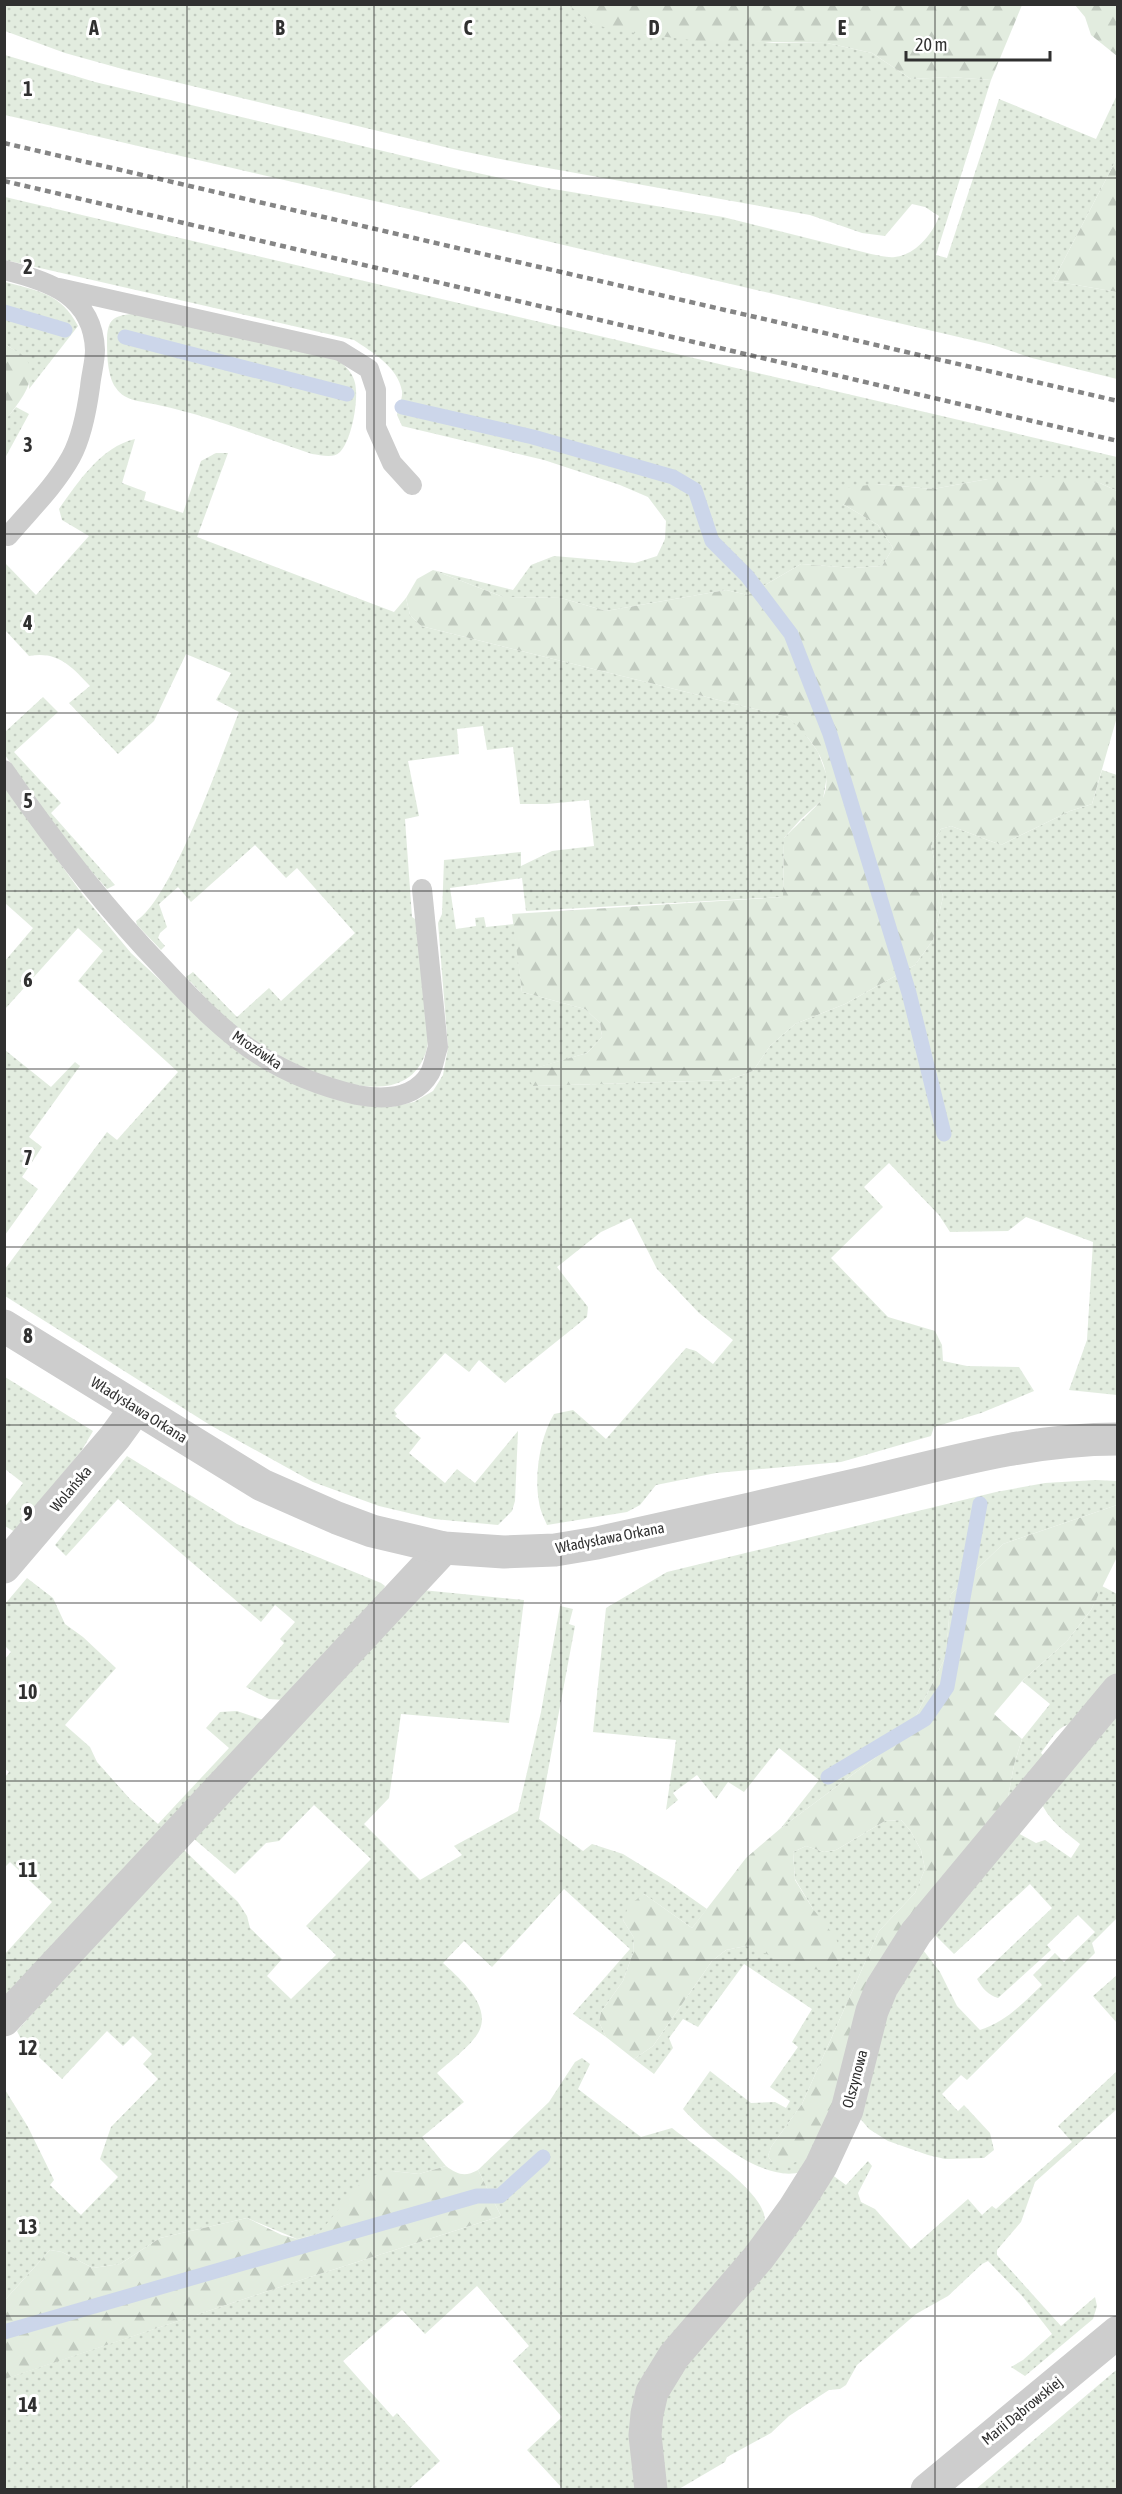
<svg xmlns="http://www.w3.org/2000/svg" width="1122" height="2494" viewBox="0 0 1122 2494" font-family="'Asap Condensed',sans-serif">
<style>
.green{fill:url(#green-dots)}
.forest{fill:url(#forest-firs)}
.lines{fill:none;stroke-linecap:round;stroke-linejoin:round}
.stream{stroke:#ccd6ea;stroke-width:15}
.service{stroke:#cdcdcd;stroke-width:20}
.minor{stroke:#cdcdcd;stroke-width:33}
.tertiary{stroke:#cdcdcd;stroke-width:33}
.rail{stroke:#858585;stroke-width:4.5;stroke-dasharray:6 4.5;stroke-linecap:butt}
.grid{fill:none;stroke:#303030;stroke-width:1.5;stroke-opacity:0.55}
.labels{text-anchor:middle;stroke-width:6;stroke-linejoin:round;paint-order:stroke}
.street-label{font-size:15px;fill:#303030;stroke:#fff}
.grid-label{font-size:20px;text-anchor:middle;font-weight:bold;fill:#303030;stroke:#fff;stroke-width:6;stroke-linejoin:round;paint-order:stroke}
</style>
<defs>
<pattern id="green-dots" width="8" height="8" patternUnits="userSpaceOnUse" patternTransform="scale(1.5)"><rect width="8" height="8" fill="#e2ecdf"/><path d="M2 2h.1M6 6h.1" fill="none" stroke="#c2cbc0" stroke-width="1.8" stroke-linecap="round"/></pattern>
<pattern id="forest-firs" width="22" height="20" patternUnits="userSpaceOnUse" patternTransform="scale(1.5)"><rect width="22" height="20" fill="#e2ecdf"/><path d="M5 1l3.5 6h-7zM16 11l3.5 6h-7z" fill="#c2cbc0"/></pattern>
</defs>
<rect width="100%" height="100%" fill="#fff"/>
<path class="green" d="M 569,4 L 592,24 L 773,43 L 827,43 L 872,53 L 911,79 L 950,77 L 991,80 L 936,255 L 947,258 L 999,99 L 1096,139 L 1117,95 L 1116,160 L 1053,281 L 1117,292 L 1117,379 L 1032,358 L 993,345 L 5,115 L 5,55 L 95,82 L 454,168 L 547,188 L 723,217 L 871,254 C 878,255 887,258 895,257 C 915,255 933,234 939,216 L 925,207 L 912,204 L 885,236 L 862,233 L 810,215 L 520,163 L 457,150 L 126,70 L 65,53 L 5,31 L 4,5 Z
M 5,197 L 1117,457 L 1117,491 L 1100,483 L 988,479 L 933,489 L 876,484 L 843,504 L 878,525 L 893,548 L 882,566 L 852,568 L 801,564 L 748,595 L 726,590 L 606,611 L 561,598 L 503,597 L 433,570 L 513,590 L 531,565 L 554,556 L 635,563 L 657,556 L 665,539 L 666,521 L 648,497 L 620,485 L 544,460 L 402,426 L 397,415 C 398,408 403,398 402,391 C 398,367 372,352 354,340 L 5,260 Z
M 5,282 C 38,291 61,293 78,326 L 29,389 C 31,362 27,358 5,344 Z
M 137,313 L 339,360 C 346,367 353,373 355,383 C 359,399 352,440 340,452 C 333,459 321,455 312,454 C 261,437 210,416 158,405 C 143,401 125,402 116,388 C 107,376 107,353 107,338 C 108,315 118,316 137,313 Z
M 16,407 L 29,414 L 5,458 L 4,421 Z
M 135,439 L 122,483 L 146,492 L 144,500 L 183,513 L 201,461 L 216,453 L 228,453 L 197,537 L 394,612 L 406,598 L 410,615 L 421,626 L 787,717 L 801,728 L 818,752 L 827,776 L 823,799 L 800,820 L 784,838 L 783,897 L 526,911 L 522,878 L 450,888 L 456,929 L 476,926 L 475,918 L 484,917 L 486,927 L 514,924 L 522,992 L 585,1009 L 600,1023 L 602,1037 L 587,1053 L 536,1068 L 533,1086 L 729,1080 L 753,1071 L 770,1046 L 795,1024 L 845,1004 L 915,965 L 933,940 L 943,897 L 931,846 L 941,829 L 951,826 L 1001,845 L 1070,811 L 1092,804 L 1102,770 L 1117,775 L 1117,1395 L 1069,1390 L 1087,1340 L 1093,1242 L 1026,1217 L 1008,1231 L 950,1232 L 939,1215 L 889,1163 L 864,1187 L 883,1207 L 831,1258 L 888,1317 L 935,1331 L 942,1345 L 943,1361 L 967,1366 L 1019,1367 L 1034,1391 L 981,1413 L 934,1427 L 931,1436 L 841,1462 L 716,1473 L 656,1485 L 640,1505 L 627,1512 L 547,1525 C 544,1518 540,1510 539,1502 C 534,1475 540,1437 554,1414 L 573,1410 L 606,1439 L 686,1348 L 696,1351 L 713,1364 L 733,1340 L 699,1313 L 657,1269 L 631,1218 L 601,1232 L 557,1267 L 588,1307 L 587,1317 L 505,1383 L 479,1360 L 469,1372 L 445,1353 L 394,1410 L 397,1414 L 395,1416 L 421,1438 L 409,1453 L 445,1483 L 457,1469 L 475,1483 L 518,1431 L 515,1501 L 512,1511 L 498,1525 L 434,1519 L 379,1506 L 313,1482 L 210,1425 L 5,1296 L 5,1269 L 107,1132 L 117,1140 L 178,1072 L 78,981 L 103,951 L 78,928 L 5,1009 L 5,961 L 33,928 L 5,903 L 4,786 L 83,895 L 131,953 L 204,1021 L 353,1104 L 391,1107 L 414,1102 L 433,1091 L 443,1075 L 448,1048 L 438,923 L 442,914 L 444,860 L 521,852 L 521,866 L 552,851 L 594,846 L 589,800 L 547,804 L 520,804 L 513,747 L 487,750 L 483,726 L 457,729 L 459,754 L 408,761 L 419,816 L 405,819 L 412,917 L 418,921 C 420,950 434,1028 426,1052 C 402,1126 284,1063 245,1035 C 223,1020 205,996 186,977 L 193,972 L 237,1017 L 269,988 L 281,1001 L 355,933 L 297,868 L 286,878 L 255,845 L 191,902 L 178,887 L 159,904 L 167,927 L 160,933 L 158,938 L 165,946 L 161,950 L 137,925 L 136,921 C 172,899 221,756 239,712 L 216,700 L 231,673 L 186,654 L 154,721 L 118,754 L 69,703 L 90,686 C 71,666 58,651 29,656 L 5,630 L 5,563 L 36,595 L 89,536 L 62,520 L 59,509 C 78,482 101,447 135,439 Z
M 43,697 L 58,712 L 14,752 L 61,803 L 51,813 L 115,885 L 107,889 L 69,846 L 5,755 L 5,732 Z
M 5,1050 L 51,1087 L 75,1062 L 80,1066 L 29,1137 L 42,1147 L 22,1177 L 38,1189 L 5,1235 Z
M 5,1377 L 93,1431 L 82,1450 L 15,1532 L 5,1526 L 4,1508 L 23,1483 L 5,1469 Z
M 127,1456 L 237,1524 L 381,1583 L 385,1586 L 380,1599 L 284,1700 L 269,1699 L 246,1687 L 284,1643 L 280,1639 L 295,1622 L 275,1605 L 261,1622 L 118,1499 L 66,1556 L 55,1545 Z
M 1096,1480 L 1117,1481 L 1117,1505 L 1003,1544 L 951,1594 L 946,1656 L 907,1734 L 781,1828 L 819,1780 L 779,1748 L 744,1792 L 728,1782 L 716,1799 L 697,1775 L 673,1793 L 678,1800 L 666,1810 L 676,1740 L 593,1732 L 606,1608 L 667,1572 L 996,1492 L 1045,1483 Z
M 27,1578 L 53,1598 L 65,1624 L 83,1637 L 116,1668 L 65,1725 L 90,1747 L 97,1762 L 130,1799 L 158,1824 L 229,1748 L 206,1728 L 220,1712 L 237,1711 L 269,1722 L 5,2007 L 5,1954 L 52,1902 L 10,1862 L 5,1867 L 5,1777 L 9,1772 L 4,1768 L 4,1660 L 11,1652 L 5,1646 L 5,1604 Z
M 1102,1586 L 1117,1594 L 1117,1676 L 1079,1724 C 1058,1722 1053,1738 1041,1753 L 1048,1760 L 1006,1808 L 1014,1765 L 1022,1739 L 1050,1704 L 1022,1681 L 1067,1641 L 1091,1610 Z
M 422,1590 L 524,1600 L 509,1723 L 401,1714 L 389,1798 L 364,1824 L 420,1880 L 462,1855 L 454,1846 L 518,1811 L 541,1712 L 560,1606 L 573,1609 L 569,1624 L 575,1626 L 539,1819 L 583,1851 L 592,1844 L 623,1854 L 670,1883 L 707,1909 L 692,1928 L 644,1894 L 623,1920 L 634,1938 L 633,1953 L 623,1981 L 601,2012 L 599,2022 L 606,2037 L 573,2014 L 630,1949 L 564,1889 L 492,1967 L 464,1941 L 443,1963 C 459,1978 490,2004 480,2029 C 475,2043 448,2063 437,2073 L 464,2102 L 422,2137 L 446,2166 L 419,2174 L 392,2171 L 318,2234 L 297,2239 L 247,2218 L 160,2238 L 120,2264 L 93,2268 L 62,2252 L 50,2250 L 5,2300 L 4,2088 L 28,2127 L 54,2180 L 50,2185 L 81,2215 L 118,2177 L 100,2159 L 111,2127 L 158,2079 L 143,2064 L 152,2054 L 133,2036 L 123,2046 L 107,2031 L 62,2079 L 22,2041 L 17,2031 L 88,1950 L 183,1849 L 238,1902 L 247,1916 L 250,1928 L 282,1959 L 267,1976 L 291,1999 L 336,1955 L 306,1926 L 371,1859 L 314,1805 L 279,1841 L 266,1843 L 235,1874 L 193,1838 Z
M 1117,1708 L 1117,1918 L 1092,1943 L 1095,1953 L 967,2080 L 961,2075 L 942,2094 L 958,2111 L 964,2105 L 990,2133 L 994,2150 L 984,2158 L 945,2159 L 928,2155 L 888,2141 L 869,2129 L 858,2116 L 879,2031 L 920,1946 L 940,1972 L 957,2006 L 980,2030 C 1006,2022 1023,2003 1042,1985 L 1033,1975 L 1055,1953 L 1064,1962 L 1095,1932 L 1078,1915 L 1047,1945 L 1051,1950 L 998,1998 C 988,1995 982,1988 977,1979 L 1052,1908 L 1030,1884 L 954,1954 L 932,1932 L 1014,1831 L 1036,1843 L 1045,1840 L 1071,1858 L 1080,1844 C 1064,1831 1048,1820 1040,1800 Z
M 901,1820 L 910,1830 L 921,1850 L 925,1869 L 915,1893 L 879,1931 L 802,2104 L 771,2147 L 768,2156 L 772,2162 L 827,2120 L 801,2172 C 763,2183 707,2136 683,2109 L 710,2071 L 751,2103 L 775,2102 L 786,2108 L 790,2101 L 770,2087 L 798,2047 L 792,2042 L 812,2009 L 744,1964 L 698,2027 L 683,2019 L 669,2038 L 673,2048 L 654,2074 L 634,2059 L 653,2046 L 712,1961 L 726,1950 L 746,1946 L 774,1955 L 813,1909 L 795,1879 L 793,1852 L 806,1846 L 824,1852 L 836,1850 L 885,1821 Z
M 1117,1975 L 1117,2023 L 1093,1996 Z
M 582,2058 L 590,2064 L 578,2089 L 641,2137 L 672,2128 C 695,2146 757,2187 764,2214 C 765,2219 765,2224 765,2229 L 656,2360 L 640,2489 L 563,2489 L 527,2450 L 562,2417 L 513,2361 L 529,2346 L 477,2286 L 425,2334 L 402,2310 L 343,2361 L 393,2417 L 397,2413 L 440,2461 L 409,2489 L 5,2489 L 4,2379 L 307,2278 L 501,2216 L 478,2170 L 549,2102 L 575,2062 Z
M 1117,2071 L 1117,2109 L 1035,2182 L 1021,2222 L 997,2250 L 997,2255 L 1061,2326 L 1095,2297 L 1097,2306 L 1093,2319 L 1025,2376 L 1011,2367 L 1023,2360 L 1052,2334 L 1023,2297 L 988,2261 L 982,2264 L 948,2296 L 916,2314 L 857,2365 L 846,2385 L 840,2389 L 829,2390 L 789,2416 L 771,2433 L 727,2457 L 725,2462 L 679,2489 L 662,2490 L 657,2450 L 662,2399 L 831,2174 L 846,2185 L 868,2161 L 872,2166 L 858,2193 L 861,2202 L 875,2209 L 911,2249 L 968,2199 L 982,2215 L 992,2206 L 996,2209 L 1072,2142 L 1058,2126 Z
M 1117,2370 L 1117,2489 L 976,2489 L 1115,2371 Z"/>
<path class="forest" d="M 569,5 L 1022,5 L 991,80 L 950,77 L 911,79 L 872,53 L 827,43 L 698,41 L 620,31 L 592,24 Z
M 1075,5 L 1117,5 L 1117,56 L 1091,35 L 1085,17 Z
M 1117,154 L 1117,292 L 1053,281 L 1116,160 Z
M 5,344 C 10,348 16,350 21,354 C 46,374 17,404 5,421 Z
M 1049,477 L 1100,483 L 1117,491 L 1117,717 L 1092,804 L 1070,811 L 1001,845 L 951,826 L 941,829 L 931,846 L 943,897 L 933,940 L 915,965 L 845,1004 L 795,1024 L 770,1046 L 753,1071 L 729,1080 L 533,1086 L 529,1080 L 535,1068 L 587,1053 L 602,1037 L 600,1023 L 585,1009 L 522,992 L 512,914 L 783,897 L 784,838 C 791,831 821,802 823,798 C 836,767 809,735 787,717 L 421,626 L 410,615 L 406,598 L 417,579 L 433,570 L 503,597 L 561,598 L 606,611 L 726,590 L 748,595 L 801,564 L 852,568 L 882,566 L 893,548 L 878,525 L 843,504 L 839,489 L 876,484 L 933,489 L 988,479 Z
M 1117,1505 L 1117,1557 L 1091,1610 L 1067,1641 L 1022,1681 L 994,1714 L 1022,1739 L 1014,1765 L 1006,1808 L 928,1897 L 827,2120 L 805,2158 L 784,2167 L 772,2162 L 768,2156 L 771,2147 L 802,2104 L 879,1931 L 915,1893 L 925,1869 L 921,1850 L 910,1830 L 901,1820 L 885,1821 L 836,1850 L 824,1852 L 806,1846 L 793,1852 L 795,1880 L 813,1909 L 836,1938 L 842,1956 L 835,1967 L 822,1970 L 802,1968 L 746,1946 L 726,1950 L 712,1961 L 653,2046 L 634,2059 L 606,2037 L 599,2022 L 601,2012 L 623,1981 L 633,1953 L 634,1938 L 623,1920 L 629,1905 L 644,1894 L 692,1928 L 746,1858 L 781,1828 L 907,1734 L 946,1656 L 951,1594 L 1003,1544 Z
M 446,2166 C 458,2175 465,2177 478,2170 L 501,2216 L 307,2278 L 5,2379 L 5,2300 L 50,2250 L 62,2252 L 93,2268 L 120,2264 L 160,2238 L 247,2218 L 282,2235 L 297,2239 L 318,2234 L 365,2178 L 392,2171 L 419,2174 Z"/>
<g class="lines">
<path class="stream" d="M 4,312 L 65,330
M 125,337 L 347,394
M 402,407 L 533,437 L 673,477 L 695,490 L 712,541 L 747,576 L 791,634 L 830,734 L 909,993 L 944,1134
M 828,1777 L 925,1719 L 947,1687 L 980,1504
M 4,2332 L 477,2196 L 500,2196 L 543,2157"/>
<path class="service" d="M 4,270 C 50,281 93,296 95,350 C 95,362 91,375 90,387 C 87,409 82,437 71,457 C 55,486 29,511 8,536
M 59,288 L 340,351 L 369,369 L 376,390 L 376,427 L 392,463 L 412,485
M 4,770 C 53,841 104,907 163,968 C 193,1000 224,1033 261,1056 C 291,1075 323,1087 357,1095 C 384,1100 415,1099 430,1073 C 434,1065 435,1055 438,1047 L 422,889"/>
<path class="minor" d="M 4,1567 L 115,1437 L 136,1408
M 4,2020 L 444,1548
M 651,2490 L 645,2435 L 647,2414 L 652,2392 L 674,2356 L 759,2257 L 794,2209 L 821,2166 L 847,2110 L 872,2011 L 882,1987 L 916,1933 L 1118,1690
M 927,2490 L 1118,2332"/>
<path class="tertiary" d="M 4,1326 L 262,1485 L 337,1518 L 372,1531 L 444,1548 L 504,1552 L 555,1550 L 597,1543 C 687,1523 778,1503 868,1482 C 951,1462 1031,1439 1118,1439"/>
<path class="rail" d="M 4,143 L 1118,401
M 4,181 L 1118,441"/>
</g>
<path class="grid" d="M 187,4 L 187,2490M 374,4 L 374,2490M 561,4 L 561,2490M 748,4 L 748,2490M 935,4 L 935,2490M 4,178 L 1118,178M 4,356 L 1118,356M 4,534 L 1118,534M 4,713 L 1118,713M 4,891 L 1118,891M 4,1069 L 1118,1069M 4,1247 L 1118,1247M 4,1425 L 1118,1425M 4,1603 L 1118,1603M 4,1781 L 1118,1781M 4,1960 L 1118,1960M 4,2138 L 1118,2138M 4,2316 L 1118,2316"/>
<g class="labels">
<g class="street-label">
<text transform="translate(257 1050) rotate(34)" y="5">Mrozówka</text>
<text transform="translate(139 1410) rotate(32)" y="5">Władysława Orkana</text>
<text transform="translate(71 1489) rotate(-50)" y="5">Wolańska</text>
<text transform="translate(610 1538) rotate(-11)" y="5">Władysława Orkana</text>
<text transform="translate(855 2079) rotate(-75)" y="5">Olszynowa</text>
<text transform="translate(1022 2411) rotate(-39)" y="5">Marii Dąbrowskiej</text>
</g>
</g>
<g class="grid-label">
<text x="94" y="35">A</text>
<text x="280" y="35">B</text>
<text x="468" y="35">C</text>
<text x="654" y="35">D</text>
<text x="842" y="35">E</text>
<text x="28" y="96">1</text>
<text x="28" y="274">2</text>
<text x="28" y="452">3</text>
<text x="28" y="630">4</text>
<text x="28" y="808">5</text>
<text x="28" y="987">6</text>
<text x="28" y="1165">7</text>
<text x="28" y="1343">8</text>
<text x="28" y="1521">9</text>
<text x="28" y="1699">10</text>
<text x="28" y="1877">11</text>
<text x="28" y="2055">12</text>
<text x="28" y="2234">13</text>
<text x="28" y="2412">14</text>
</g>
<rect width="1122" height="2494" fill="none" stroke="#303030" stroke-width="12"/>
<path d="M906 51v9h144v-9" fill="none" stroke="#303030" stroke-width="3"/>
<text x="915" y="51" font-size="18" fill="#303030" stroke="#ffffff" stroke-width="4.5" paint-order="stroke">20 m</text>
</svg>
